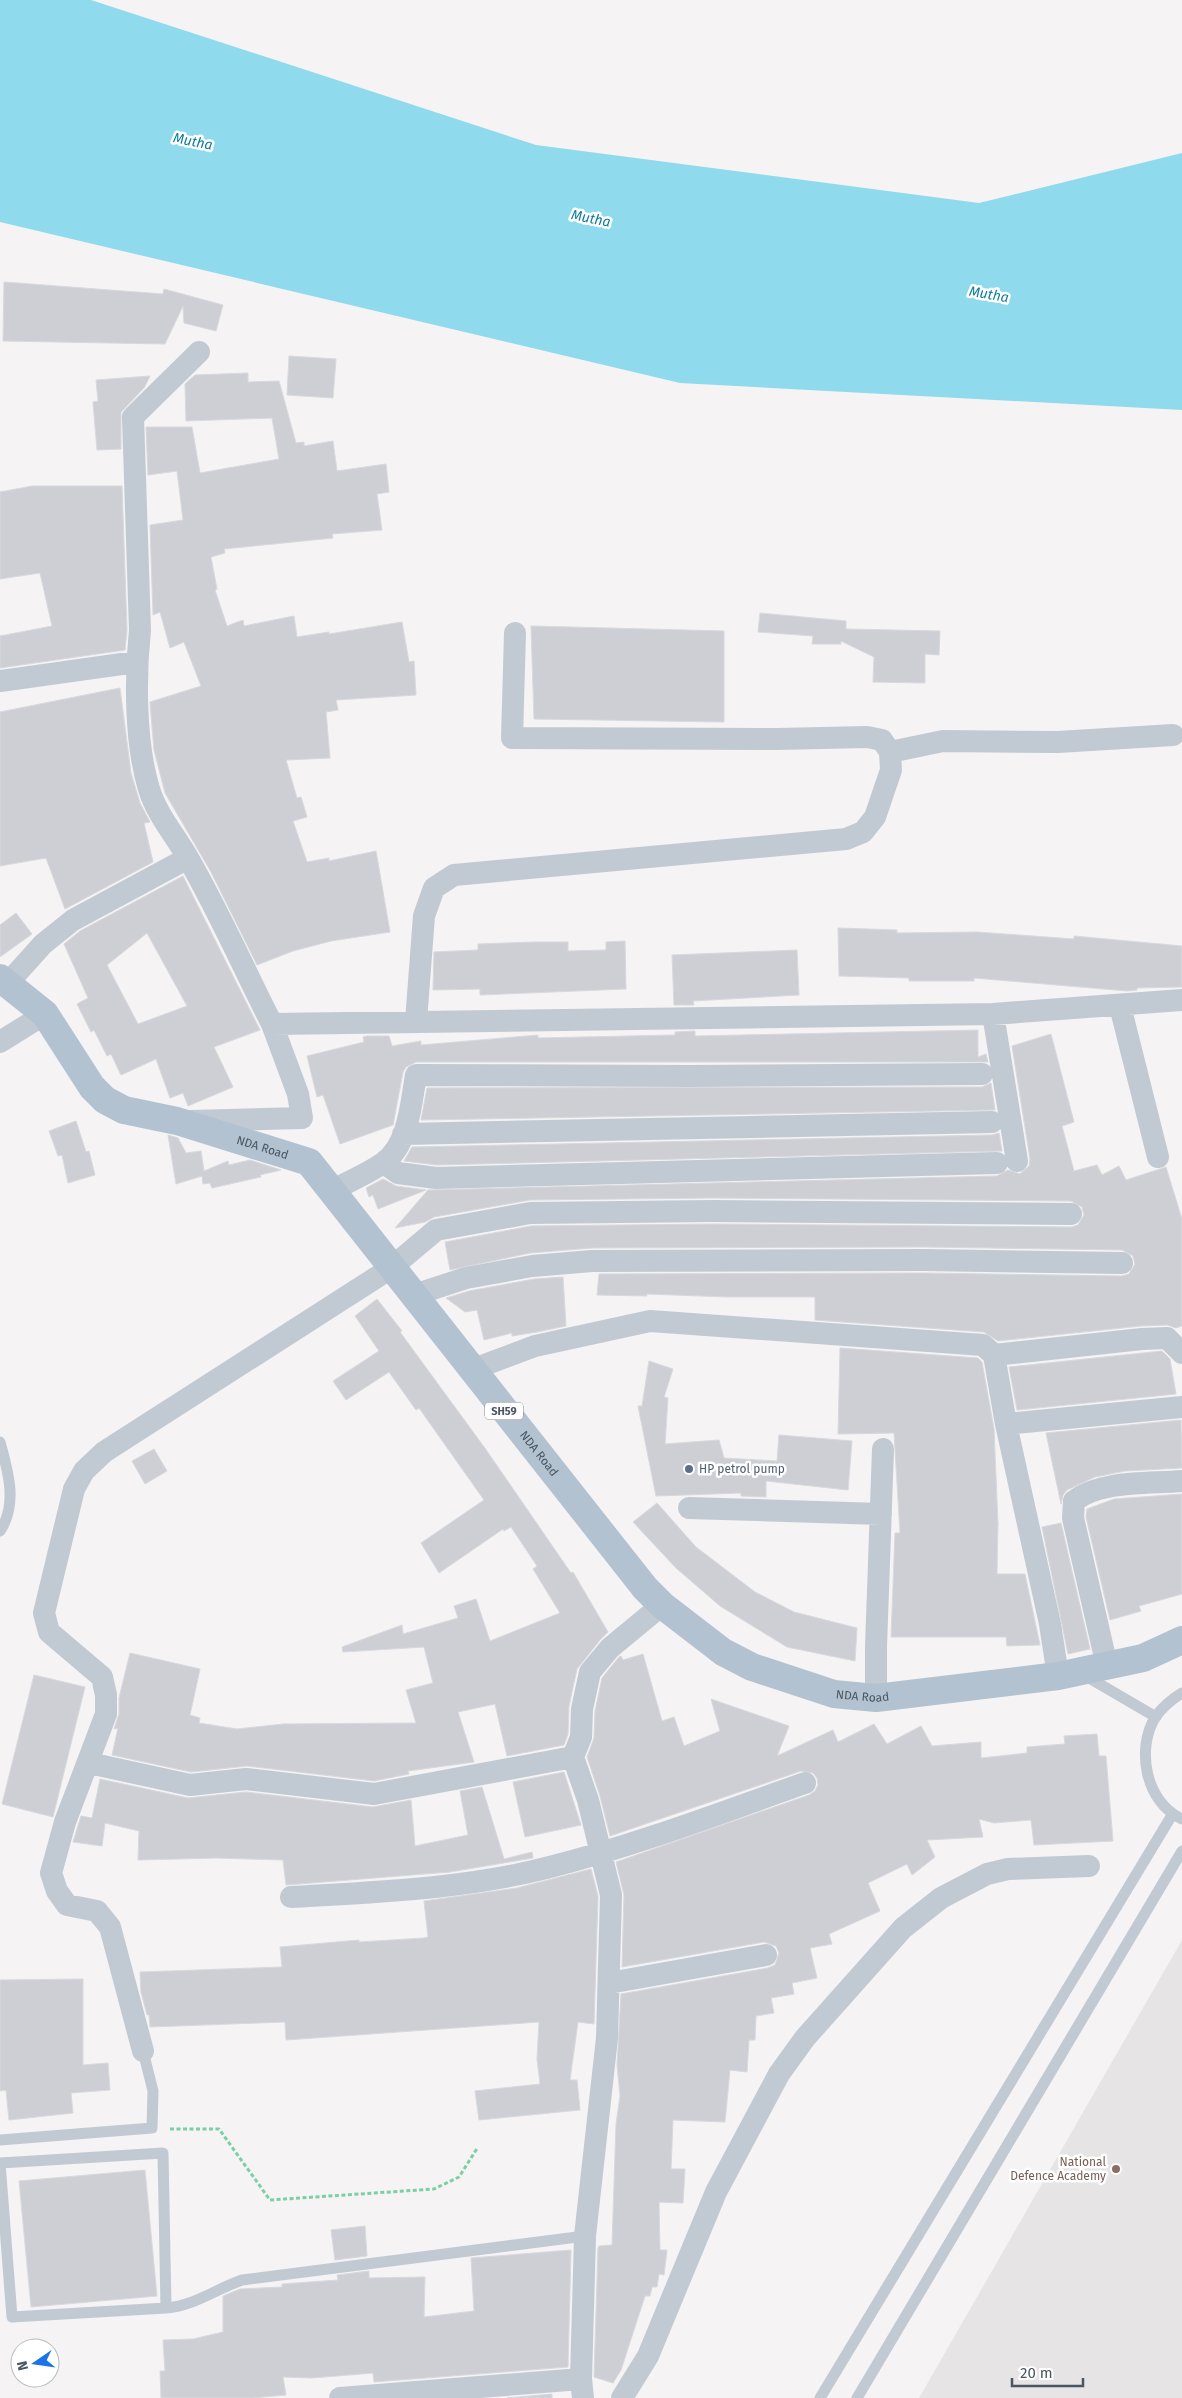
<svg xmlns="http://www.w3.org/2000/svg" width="1182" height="2398" viewBox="0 0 1182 2398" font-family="'Fira Sans',sans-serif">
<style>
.education{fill:#e6e4e5}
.water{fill:#90daee}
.building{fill:#cdcfd5;stroke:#d7d9de;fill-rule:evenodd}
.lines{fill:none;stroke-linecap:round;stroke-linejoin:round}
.path{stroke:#7ad0a6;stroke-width:3;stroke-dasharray:4 2.5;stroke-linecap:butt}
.service{stroke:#c1cad2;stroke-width:11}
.minor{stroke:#c1cad2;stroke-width:22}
.primary{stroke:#b3c2d1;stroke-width:28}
.service-dot{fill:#5c6f8a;stroke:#fff;stroke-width:2}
.education-dot{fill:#8d6e63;stroke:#fff;stroke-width:2}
.labels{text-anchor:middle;stroke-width:5;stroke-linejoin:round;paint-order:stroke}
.shield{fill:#fff;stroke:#808990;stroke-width:1}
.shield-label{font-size:11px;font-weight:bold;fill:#4a5661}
.street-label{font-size:12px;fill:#4a5661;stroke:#fff}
.service-label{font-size:12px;fill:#4e5e75;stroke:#fff;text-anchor:start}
.education-label{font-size:12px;fill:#785e54;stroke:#fff;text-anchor:end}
.water-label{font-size:14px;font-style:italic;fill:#0c7c9b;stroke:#fff}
</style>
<rect width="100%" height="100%" fill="#f5f3f3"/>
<path class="education" d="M 1182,1940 L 1182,2398 L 919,2398 Z"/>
<path class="water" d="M 0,0 L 91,0 L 536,145 L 979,203 L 1182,153 L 1182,410 L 680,383 L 0,222 Z"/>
<path class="building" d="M 4,282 L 163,294 L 164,289 L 223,305 L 216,331 L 184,323 L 183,306 L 165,344 L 3,341 Z
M 289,356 L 336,359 L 333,398 L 287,395 Z
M 248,373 L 248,382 L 279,381 L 296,443 L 304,442 L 304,446 L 333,441 L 337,471 L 386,464 L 389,492 L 377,494 L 382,530 L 332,534 L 333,538 L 224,549 L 225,553 L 211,557 L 217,589 L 215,590 L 227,626 L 243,620 L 244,626 L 294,616 L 297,637 L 329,632 L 329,634 L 402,622 L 409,662 L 414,661 L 416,695 L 336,700 L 338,710 L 326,712 L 330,758 L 286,760 L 297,798 L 301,797 L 307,817 L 293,821 L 307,862 L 329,858 L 329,861 L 376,851 L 390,932 L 331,941 L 293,951 L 257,965 L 211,872 L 165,793 L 154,750 L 150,702 L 201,686 L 184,642 L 170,648 L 160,612 L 153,615 L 150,525 L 183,520 L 177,471 L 148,475 L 146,427 L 192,427 L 200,473 L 279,459 L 272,418 L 186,421 L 185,384 L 195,375 Z
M 150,376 L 144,388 L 121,412 L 121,449 L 97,450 L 93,402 L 98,401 L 96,380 Z
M 32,486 L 122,486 L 127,630 L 125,650 L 0,668 L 0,636 L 52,626 L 40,573 L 0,579 L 0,492 Z
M 760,613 L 846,621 L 846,629 L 940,631 L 939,655 L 925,654 L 925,683 L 873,682 L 874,657 L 841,641 L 841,644 L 812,644 L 813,636 L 758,632 Z
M 531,626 L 724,631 L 724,722 L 534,719 Z
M 120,688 L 131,773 L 140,803 L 150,822 L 144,823 L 153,862 L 65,909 L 46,858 L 0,866 L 0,712 Z
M 183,876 L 260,1030 L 214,1047 L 233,1087 L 188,1106 L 183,1093 L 170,1098 L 156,1059 L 121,1075 L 111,1054 L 107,1056 L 94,1030 L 91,1032 L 77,1004 L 88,998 L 64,944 L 80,931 ZM 147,933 L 187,1006 L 138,1024 L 107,965 Z
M 16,913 L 32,934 L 0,957 L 0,925 Z
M 838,928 L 897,930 L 897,933 L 977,932 L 1074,939 L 1074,936 L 1182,946 L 1182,987 L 1137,988 L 1137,990 L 1127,991 L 974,978 L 974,981 L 909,981 L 909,978 L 839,976 Z
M 625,941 L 626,989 L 480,995 L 480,989 L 433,990 L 434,952 L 478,950 L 478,944 L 534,942 L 568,942 L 568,951 L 606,950 L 606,942 Z
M 797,950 L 799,995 L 693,1001 L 694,1005 L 674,1005 L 672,955 Z
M 978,1030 L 978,1057 L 986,1054 L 988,1062 L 416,1062 L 406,1067 L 403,1072 L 393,1125 L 340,1144 L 323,1095 L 317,1097 L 307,1056 L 364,1042 L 363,1037 L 367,1036 L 389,1036 L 392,1046 L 421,1041 L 421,1045 L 538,1035 L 538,1038 L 675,1035 L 675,1032 L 695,1031 L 695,1036 Z
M 1051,1034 L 1074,1122 L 1062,1126 L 1074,1171 L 1097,1165 L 1102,1175 L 1119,1166 L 1126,1180 L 1166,1167 L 1182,1219 L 1182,1326 L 1176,1328 L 1167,1325 L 1141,1326 L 998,1341 L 984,1332 L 815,1320 L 815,1297 L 729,1297 L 646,1294 L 647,1296 L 597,1295 L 599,1274 L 923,1273 L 1122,1276 L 1129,1274 L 1135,1264 L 1133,1256 L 1122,1250 L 923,1247 L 592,1248 L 530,1253 L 450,1270 L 445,1242 L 531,1226 L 713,1224 L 1071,1227 L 1078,1225 L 1084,1215 L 1082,1207 L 1071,1201 L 713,1198 L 530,1200 L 434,1217 L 425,1222 L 395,1228 L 428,1190 L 997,1176 L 1008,1170 L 1020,1174 L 1029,1166 L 1030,1159 L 1012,1046 Z
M 991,1083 L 995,1110 L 421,1120 L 427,1088 L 982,1087 Z
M 76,1121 L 86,1152 L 89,1151 L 95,1175 L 68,1183 L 62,1155 L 58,1156 L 49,1131 Z
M 999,1133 L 1002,1151 L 437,1165 L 404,1161 L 412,1147 L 992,1135 Z
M 168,1135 L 178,1138 L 186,1153 L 201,1151 L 204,1171 L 228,1161 L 229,1165 L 250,1160 L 281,1170 L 260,1175 L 261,1177 L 212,1188 L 210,1183 L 203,1184 L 202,1176 L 176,1184 Z
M 383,1179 L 396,1186 L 426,1190 L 378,1209 L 373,1195 L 369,1197 L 366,1188 Z
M 563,1277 L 566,1326 L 537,1332 L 512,1336 L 512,1333 L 484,1340 L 477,1310 L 465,1312 L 446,1298 L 469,1291 L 534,1279 Z
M 377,1299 L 402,1331 L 400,1332 L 487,1451 L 571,1573 L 573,1572 L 608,1632 L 600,1640 L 577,1669 L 569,1706 L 568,1734 L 564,1745 L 507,1756 L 495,1704 L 458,1712 L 474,1762 L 408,1771 L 409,1774 L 374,1781 L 247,1766 L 191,1772 L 112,1755 L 118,1728 L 114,1729 L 119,1714 L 119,1698 L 130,1653 L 200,1669 L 190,1715 L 200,1718 L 199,1723 L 237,1729 L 283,1724 L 416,1723 L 406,1690 L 433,1683 L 424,1647 L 343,1652 L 342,1647 L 402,1625 L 403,1634 L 458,1618 L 454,1606 L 476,1599 L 490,1641 L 560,1613 L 533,1569 L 537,1566 L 511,1527 L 504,1531 L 503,1529 L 439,1573 L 421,1543 L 484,1500 L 419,1408 L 416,1410 L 389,1372 L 346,1400 L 333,1381 L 379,1351 L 355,1316 Z
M 840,1348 L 978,1358 L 982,1362 L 994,1429 L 998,1524 L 997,1574 L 1025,1574 L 1040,1645 L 1007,1646 L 1006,1637 L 891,1637 L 895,1533 L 900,1533 L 894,1433 L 838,1434 Z
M 1162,1351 L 1170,1359 L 1176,1394 L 1017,1410 L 1009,1367 Z
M 649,1361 L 673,1369 L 664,1397 L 668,1398 L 665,1444 L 719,1440 L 724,1458 L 777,1461 L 779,1435 L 852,1441 L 848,1490 L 766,1481 L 766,1497 L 741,1496 L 741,1493 L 656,1496 L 638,1406 L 642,1406 Z
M 1181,1420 L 1182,1468 L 1125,1471 L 1095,1477 L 1067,1490 L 1063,1495 L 1061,1504 L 1046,1433 Z
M 154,1449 L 167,1471 L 145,1484 L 132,1461 Z
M 1182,1494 L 1182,1594 L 1139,1606 L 1141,1611 L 1110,1620 L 1086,1517 L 1087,1509 L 1114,1499 Z
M 657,1503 L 696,1547 L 755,1592 L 794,1612 L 857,1628 L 855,1661 L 787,1647 L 720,1606 L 676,1568 L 633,1522 Z
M 1061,1523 L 1090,1649 L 1068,1654 L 1042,1527 Z
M 643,1654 L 662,1721 L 674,1717 L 684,1746 L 720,1731 L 711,1699 L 789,1726 L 777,1756 L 833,1730 L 838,1742 L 874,1724 L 887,1744 L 921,1726 L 932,1746 L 981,1742 L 981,1758 L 1027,1753 L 1027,1747 L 1065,1744 L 1064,1736 L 1097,1734 L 1099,1756 L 1106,1756 L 1113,1841 L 1034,1845 L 1031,1820 L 994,1823 L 979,1819 L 983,1837 L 927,1840 L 935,1857 L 912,1875 L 907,1864 L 868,1883 L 880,1911 L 829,1934 L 832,1944 L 810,1948 L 817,1978 L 792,1983 L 794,1994 L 771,1998 L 774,2013 L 756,2016 L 755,2040 L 749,2040 L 747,2072 L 730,2070 L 725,2122 L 673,2120 L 671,2169 L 685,2169 L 683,2203 L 659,2202 L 660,2250 L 667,2250 L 664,2275 L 659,2274 L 657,2287 L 652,2287 L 650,2296 L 645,2296 L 621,2370 L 613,2383 L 594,2377 L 598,2248 L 599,2246 L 612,2245 L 616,2124 L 620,2096 L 617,2065 L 621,1994 L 768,1968 L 775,1965 L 779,1953 L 776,1946 L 764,1942 L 622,1967 L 624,1895 L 616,1862 L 809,1795 L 815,1791 L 818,1785 L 817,1778 L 813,1773 L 801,1771 L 610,1836 L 600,1796 L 587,1757 L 594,1738 L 595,1711 L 602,1678 L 619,1657 L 621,1656 L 623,1660 Z
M 34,1675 L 85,1687 L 53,1817 L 2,1804 Z
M 564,1772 L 581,1825 L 525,1837 L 513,1782 Z
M 100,1779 L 188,1798 L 246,1792 L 373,1807 L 411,1800 L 415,1846 L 468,1835 L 460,1791 L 482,1787 L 504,1859 L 532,1852 L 533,1858 L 450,1872 L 286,1885 L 283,1860 L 216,1858 L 138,1860 L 139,1831 L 105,1823 L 102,1846 L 73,1842 L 81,1816 L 92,1818 Z
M 591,1869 L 598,1896 L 594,2024 L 578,2022 L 570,2080 L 577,2080 L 580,2110 L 479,2120 L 475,2091 L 540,2084 L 537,2059 L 539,2022 L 286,2040 L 285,2022 L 150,2027 L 149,2015 L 147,2015 L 141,1992 L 140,1972 L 282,1967 L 280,1947 L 359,1940 L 359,1942 L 424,1938 L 428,1937 L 424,1901 L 517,1888 Z
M 83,1979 L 83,2065 L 108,2063 L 110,2090 L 71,2093 L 73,2113 L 9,2120 L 6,2090 L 0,2091 L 0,1980 Z
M 145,2170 L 157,2296 L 31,2307 L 19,2181 Z
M 365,2226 L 367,2256 L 335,2260 L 331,2230 Z
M 571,2250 L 568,2367 L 374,2382 L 373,2373 L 312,2378 L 283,2377 L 286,2395 L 252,2398 L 161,2398 L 160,2371 L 165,2371 L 163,2340 L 193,2339 L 223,2332 L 223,2296 L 240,2289 L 282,2287 L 282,2284 L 338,2280 L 337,2275 L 369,2271 L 369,2278 L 425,2277 L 424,2317 L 474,2311 L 471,2258 Z
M 552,2394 L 552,2398 L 507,2398 Z"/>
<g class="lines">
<path class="path" d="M 170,2129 L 219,2129 L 270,2200 L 434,2189 L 459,2177 L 478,2147"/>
<path class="service" d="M 0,1442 C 8,1471 18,1504 0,1531
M 1084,1675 L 1156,1717
M 1182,1693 C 1172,1699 1163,1707 1156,1716 C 1135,1749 1146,1803 1182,1819
M 0,2140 L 152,2128 L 153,2091 L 143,2051
M 166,2308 L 163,2153 L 0,2163 L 12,2317 L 166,2308 C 194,2306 216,2289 242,2280 L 585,2236
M 820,2398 L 1172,1815
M 857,2398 L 1182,1851"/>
<path class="minor" d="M 199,352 L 133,417 L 140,630 C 135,677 135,743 149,789 C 157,815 175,835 188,858 C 219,912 244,969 272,1024 L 993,1014 L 1182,1000
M 0,681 L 136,662
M 890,752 L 943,741 L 1058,742 L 1173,735
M 8,983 L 43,944 L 73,920 L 188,858
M 1120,1006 L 1158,1157
M 993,1014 L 1017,1161
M 416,1021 L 424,916 L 434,888 L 454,875 L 846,839 L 863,832 L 875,817 L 891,770 L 890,752 L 882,740 L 867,737 L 777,739 L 512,738 L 515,633
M 0,1042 L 45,1014
M 190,1121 L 302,1118 L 298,1094 L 272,1024
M 403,1134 L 992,1122
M 384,1163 L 398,1173 L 436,1178 L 997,1163
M 331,1191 C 348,1182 367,1174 383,1163 C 409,1145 411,1103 416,1075 L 691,1076 L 982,1074
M 414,1295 L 466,1278 L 532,1266 L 592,1261 L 923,1260 L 1122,1263
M 994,1355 L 1142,1339 L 1167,1338 L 1182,1353
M 471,1370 L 535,1346 L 650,1321 L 983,1345 L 994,1355 L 1006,1424 L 1050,1624 L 1058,1676
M 1006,1424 L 1182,1407
M 689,1508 L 881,1514
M 1107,1666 L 1073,1518 L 1074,1501 C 1101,1480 1149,1484 1182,1481
M 876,1698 L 876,1647 L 883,1449
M 573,1757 L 581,1737 L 582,1709 L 590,1672 L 610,1648 L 662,1605
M 89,1763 L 190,1785 L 246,1779 L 374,1794 L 573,1757 L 588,1800 L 611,1895 L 607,2038 L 585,2236 L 581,2379 L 583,2398
M 291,1897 C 376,1892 463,1889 546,1868 C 634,1846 720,1813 805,1783
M 609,1983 L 766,1955
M 143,2051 L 110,1927 L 97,1911 L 67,1905 L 57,1891 L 51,1873 L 65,1822 L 106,1714 L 106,1695 L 102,1677 L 49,1632 L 44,1613 L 74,1489 L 84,1471 L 104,1452 L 391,1268 L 436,1230 L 530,1213 L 713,1211 L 1071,1214
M 340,2398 L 581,2379
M 622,2398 L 648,2356 L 716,2192 L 779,2074 L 805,2038 L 903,1928 L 941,1898 L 987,1874 L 1008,1869 L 1089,1866"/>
<path class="primary" id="s1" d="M 0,978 L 45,1014 L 92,1087 L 105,1100 L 124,1110 L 177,1121 L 309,1162 L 645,1588 L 662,1605 L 723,1652 L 752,1667 L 834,1694 L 876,1698 L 1058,1676 L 1143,1658 L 1182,1640"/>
</g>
<circle class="service-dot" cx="689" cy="1469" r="5"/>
<circle class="education-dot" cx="1116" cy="2169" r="5"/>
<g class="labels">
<rect class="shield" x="485" y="1402.5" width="38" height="17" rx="4"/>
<g class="shield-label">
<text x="504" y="1415">SH59</text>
</g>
<g class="street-label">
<text dy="4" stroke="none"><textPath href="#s1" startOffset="328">NDA Road</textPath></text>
<text dy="4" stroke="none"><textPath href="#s1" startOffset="748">NDA Road</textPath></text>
<text dy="4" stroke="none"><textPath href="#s1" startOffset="1168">NDA Road</textPath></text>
</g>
<g class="service-label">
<text x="699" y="1473">HP petrol pump</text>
</g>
<g class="education-label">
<text x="1106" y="2166">National<tspan x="1106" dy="14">Defence Academy</tspan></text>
</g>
<g class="water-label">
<text transform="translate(193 141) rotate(11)" y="5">Mutha</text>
<text transform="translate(591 218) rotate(11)" y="5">Mutha</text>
<text transform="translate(989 294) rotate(10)" y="5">Mutha</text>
</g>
</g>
<g transform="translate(35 2363) rotate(257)"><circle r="24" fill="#ffffff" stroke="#b7bbc0"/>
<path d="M0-4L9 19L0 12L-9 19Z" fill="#1a73e8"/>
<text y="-8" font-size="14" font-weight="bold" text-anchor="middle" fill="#4a5661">N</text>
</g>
<path d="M1012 2378v8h71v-8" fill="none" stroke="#4a5661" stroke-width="2.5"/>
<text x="1020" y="2378" font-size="15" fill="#4a5661" stroke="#ffffff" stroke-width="4" paint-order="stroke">20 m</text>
</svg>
